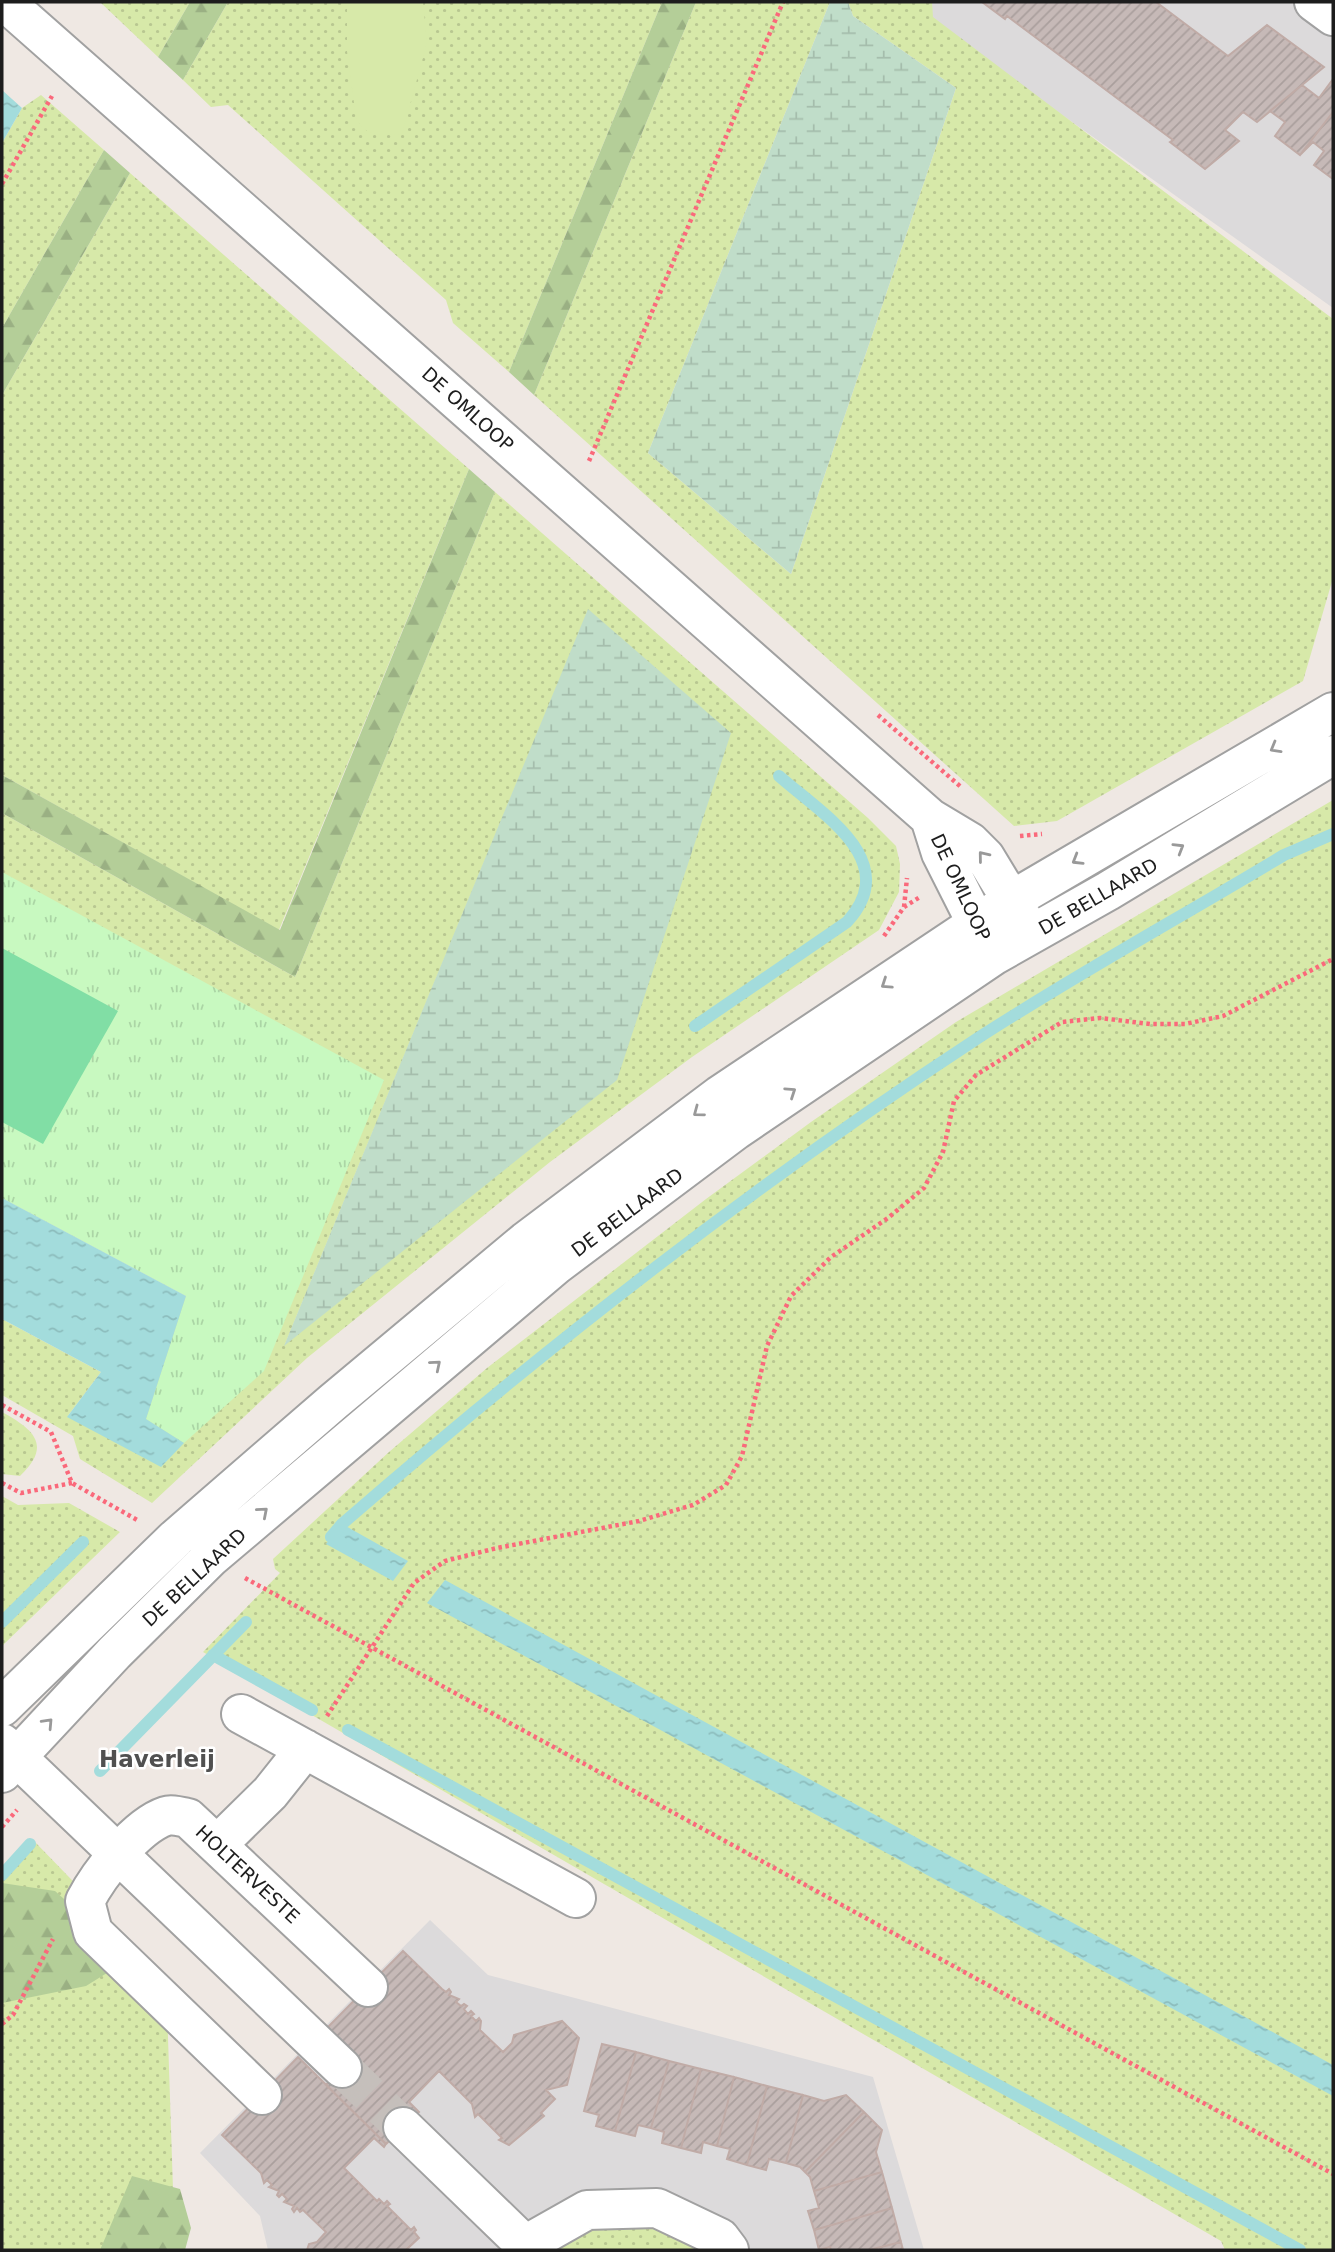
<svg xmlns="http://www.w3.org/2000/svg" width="1335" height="2252" viewBox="0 0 1335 2252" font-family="'DejaVu Sans',sans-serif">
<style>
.residential{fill:#dcdadb}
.grass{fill:url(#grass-dots);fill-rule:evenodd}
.forest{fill:url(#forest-firs)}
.wetland{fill:url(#wetland-marsh)}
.park{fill:url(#park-tufts)}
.garden{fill:#d7e9a9}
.pitch{fill:#81dea5}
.water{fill:url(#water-ripples)}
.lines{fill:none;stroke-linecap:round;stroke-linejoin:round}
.stream{stroke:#a3dcdc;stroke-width:12}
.building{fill:url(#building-hatch);stroke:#c0aba6;stroke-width:2}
.minor-tunnel{stroke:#c5bfbb;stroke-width:38;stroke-dasharray:38 19;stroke-linecap:butt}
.minor-casing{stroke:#a1a1a1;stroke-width:42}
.path{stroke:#fa697b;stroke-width:4.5;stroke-dasharray:3.5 3.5;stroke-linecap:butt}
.minor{stroke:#fff;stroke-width:38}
.oneway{stroke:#999}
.labels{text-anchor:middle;stroke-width:5;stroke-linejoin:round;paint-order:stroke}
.street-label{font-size:19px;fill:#1d1d1d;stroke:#fff}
.quarter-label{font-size:23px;font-weight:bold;fill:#505050;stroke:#fff}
</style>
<defs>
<pattern id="grass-dots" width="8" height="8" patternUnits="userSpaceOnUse" patternTransform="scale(1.75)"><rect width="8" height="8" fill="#d7e9a9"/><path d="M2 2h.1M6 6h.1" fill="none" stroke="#b8c791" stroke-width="1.8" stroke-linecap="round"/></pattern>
<pattern id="forest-firs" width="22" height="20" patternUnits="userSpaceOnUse" patternTransform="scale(1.75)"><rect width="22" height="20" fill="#b4ce98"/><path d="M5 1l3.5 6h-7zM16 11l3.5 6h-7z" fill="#9ab083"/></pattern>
<pattern id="wetland-marsh" width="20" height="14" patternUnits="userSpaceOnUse" patternTransform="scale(1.75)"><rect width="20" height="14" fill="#c0ddc9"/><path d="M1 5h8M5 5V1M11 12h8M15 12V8" fill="none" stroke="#a5bdac"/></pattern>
<pattern id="park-tufts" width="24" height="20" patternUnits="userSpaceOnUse" patternTransform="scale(1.75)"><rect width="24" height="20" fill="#c8f9c0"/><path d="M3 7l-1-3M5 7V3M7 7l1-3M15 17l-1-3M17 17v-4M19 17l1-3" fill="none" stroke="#abd5a5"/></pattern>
<pattern id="water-ripples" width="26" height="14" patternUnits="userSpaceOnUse" patternTransform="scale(1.75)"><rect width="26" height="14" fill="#a3dcdc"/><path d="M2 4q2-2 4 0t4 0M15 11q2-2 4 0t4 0" fill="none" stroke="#8cbcbc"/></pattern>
<pattern id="building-hatch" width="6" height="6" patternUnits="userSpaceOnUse" patternTransform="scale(1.75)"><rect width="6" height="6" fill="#c6b9b7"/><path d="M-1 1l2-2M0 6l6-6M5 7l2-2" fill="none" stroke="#aa9f9d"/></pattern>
</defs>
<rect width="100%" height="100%" fill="#efe8e3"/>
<path class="residential" d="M 904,2 L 1333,2 L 1333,308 Z
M 430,1920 L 488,1975 L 873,2077 L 924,2250 L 268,2250 L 260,2216 L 200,2153 Z"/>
<path class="grass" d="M 100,2 L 190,2 L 158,57 Z
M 228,2 L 662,2 L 509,372 L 453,323 L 446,300 L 228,105 L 211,107 L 183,80 Z
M 696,2 L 830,2 L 648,453 L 791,574 L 956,88 L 853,16 L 848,2 L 932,2 L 933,17 L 1333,319 L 1333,578 L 1303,681 L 1057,821 L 1014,826 L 534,395 Z
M 41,95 L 104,150 L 2,328 L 2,143 L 22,108 Z
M 130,173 L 469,469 L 279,930 L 2,775 L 2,395 Z
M 495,492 L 868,818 L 896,846 L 900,864 L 899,892 L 879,930 L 692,1057 L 550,1162 L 307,1358 L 152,1503 L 80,1459 L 73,1436 L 2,1395 L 2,1319 L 101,1372 L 67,1417 L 186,1296 L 2,1198 L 2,813 L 295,977 ZM 588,610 L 285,1345 L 285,1344 Z
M 1333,800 L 1333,2250 L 1225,2250 L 1221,2241 L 203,1652 L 280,1573 L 275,1569 L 273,1559 L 389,1452 L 487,1368 L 706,1199 L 811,1122 L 956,1022 Z
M 2,1412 C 33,1429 53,1445 20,1476 L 2,1474 Z
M 2,1496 L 18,1505 L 69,1503 L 120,1532 L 2,1646 Z
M 34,1841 L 166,1977 L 175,2250 L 2,2250 L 2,1868 Z
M 654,2222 L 711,2250 L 542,2250 L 591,2223 Z"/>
<path class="forest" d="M 190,2 L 228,2 L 183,80 L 158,57 Z
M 662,2 L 696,2 L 534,395 L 509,372 Z
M 104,150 L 130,173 L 2,395 L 2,328 Z
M 469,469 L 495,492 L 295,977 L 2,813 L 2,775 L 280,930 Z
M 2,1883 L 55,1891 L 131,1958 L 86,1986 L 2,2003 Z
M 132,2176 L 180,2189 L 191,2228 L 185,2250 L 100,2250 Z"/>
<path class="wetland" d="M 830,2 L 848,2 L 853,16 L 956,88 L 791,574 L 648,453 Z
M 588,609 L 731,733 L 617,1080 L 284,1346 Z"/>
<path class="park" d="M 2,872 L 384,1080 L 264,1371 L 184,1443 L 146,1419 L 186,1296 L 2,1198 Z"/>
<path class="garden" d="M 347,2 L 423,2 L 427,43 L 402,134 C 384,136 364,137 356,118 L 347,51 Z"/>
<path class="pitch" d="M 2,948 L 118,1011 L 43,1144 L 2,1122 Z"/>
<path class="water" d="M 2,90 L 22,108 L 2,143 Z
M 2,1198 L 186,1296 L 146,1419 L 184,1443 L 161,1467 L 67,1417 L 101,1372 L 2,1319 Z
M 342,1524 L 408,1561 L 393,1581 L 326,1544 Z
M 445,1580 L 1333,2065 L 1333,2096 L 427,1603 Z"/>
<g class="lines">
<path class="stream" d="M 695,1026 L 847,922 C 903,861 822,814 779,776
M 341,1542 L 331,1537 L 342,1524 C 542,1350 752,1186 975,1040 C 1075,975 1181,917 1284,855 L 1333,834
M 2,1622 L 83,1542
M 213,1655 L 312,1710
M 348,1730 L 1300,2250
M 100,1771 L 246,1622
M 2,1875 L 30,1844"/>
</g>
<path class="building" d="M 982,2 L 1156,2 L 1228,56 L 1267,25 L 1324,67 L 1257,122 L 1243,112 L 1225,130 L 1239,141 L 1205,169 L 1170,142 L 1173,140 L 1007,16 L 1005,19 Z
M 1333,79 L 1333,112 L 1300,155 L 1275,136 L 1285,122 L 1270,111 L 1302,85 L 1319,98 Z
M 1333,112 L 1333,179 L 1314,165 L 1324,151 L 1313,142 L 1300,155 Z
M 403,1951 L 442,1989 L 446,1992 L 449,1989 L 451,1992 L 449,1995 L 459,1999 L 456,2002 L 461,2006 L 464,2004 L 467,2006 L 464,2009 L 468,2014 L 471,2011 L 474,2014 L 471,2016 L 476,2021 L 479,2018 L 481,2021 L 480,2030 L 503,2052 L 512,2043 L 514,2035 L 562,2021 L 579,2038 L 567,2085 L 546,2090 L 555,2099 L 541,2113 L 544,2116 L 509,2145 L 499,2140 L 502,2138 L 478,2114 L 475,2117 L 472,2104 L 439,2071 L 409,2102 L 419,2112 L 386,2144 L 326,2085 L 355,2055 L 327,2028 Z
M 602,2044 L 636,2052 L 615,2131 L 596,2126 L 599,2115 L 584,2111 Z
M 636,2052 L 669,2061 L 651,2128 L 638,2125 L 635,2136 L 615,2131 Z
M 298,2057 L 386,2144 L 384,2147 L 374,2138 L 344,2168 L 377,2201 L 379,2199 L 384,2204 L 387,2201 L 390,2204 L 387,2206 L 411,2230 L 414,2227 L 416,2230 L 414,2232 L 419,2238 L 406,2250 L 307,2250 L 309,2244 L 317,2242 L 326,2232 L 303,2210 L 300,2212 L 297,2208 L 294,2212 L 292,2209 L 294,2206 L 284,2202 L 287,2199 L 282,2194 L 279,2197 L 277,2195 L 279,2191 L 269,2187 L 272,2185 L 267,2180 L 264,2183 L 261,2173 L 222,2135 Z
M 669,2061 L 701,2069 L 681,2148 L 662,2143 L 664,2132 L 651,2128 Z
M 701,2069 L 734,2077 L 717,2146 L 703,2142 L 701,2153 L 681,2148 Z
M 734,2077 L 767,2086 L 747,2165 L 727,2159 L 730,2149 L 717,2146 Z
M 767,2086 L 803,2095 L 786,2163 L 769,2159 L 766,2170 L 747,2165 Z
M 803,2095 L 824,2101 L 846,2095 L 864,2112 L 805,2172 L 800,2167 L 786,2163 Z
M 864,2112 L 882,2130 L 876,2152 L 882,2172 L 814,2191 L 810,2177 L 805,2172 Z
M 882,2172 L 892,2208 L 814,2230 L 808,2211 L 819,2208 L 814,2191 Z
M 892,2208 L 901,2242 L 869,2250 L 831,2250 L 830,2247 L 819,2250 L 814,2230 Z
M 901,2242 L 903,2250 L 869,2250 Z"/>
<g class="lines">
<path class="minor-tunnel" d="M 342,2068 L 403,2127"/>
<g class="minor-casing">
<path id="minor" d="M 5,2 L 930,818 L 970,842 L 985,857 L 1024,921
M 1314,2 L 1333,16
M 930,818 L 941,853 L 987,944
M 2,1707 L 176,1538 L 333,1402 L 526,1241 L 720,1095 L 1012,900 L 1333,712
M 241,1714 L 576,1898
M 2,1743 L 342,2068
M 2,1773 L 115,1652 L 210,1558 L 556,1265 L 736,1130 L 993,956 L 1108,891 L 1333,755
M 217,1845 L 270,1793 L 305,1749
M 262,2095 L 93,1932 L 85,1901 C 99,1874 136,1826 166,1816 C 172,1814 181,1817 188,1818 L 368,1987
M 403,2127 L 525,2245
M 522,2250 L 525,2245 L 587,2210 L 657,2208 L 720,2238 L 729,2250"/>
</g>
<path class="path" d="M 2,184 L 52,96
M 589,461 L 783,2
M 878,715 L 961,787
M 1020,836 L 1042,834
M 904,907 L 907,878
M 884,936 L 904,907 L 920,897
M 2,1405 L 51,1432 L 72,1483 L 139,1521
M 2,1483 L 21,1493 L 72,1483
M 245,1578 L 1333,2174
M 327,1716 L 414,1583 L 445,1561 L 497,1548 L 639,1521 L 693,1505 L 726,1485 L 742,1456 L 767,1346 L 791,1296 L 831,1257 L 888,1218 L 924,1188 L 943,1152 L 954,1101 L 976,1075 L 1062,1022 L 1100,1018 L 1150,1024 L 1185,1024 L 1223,1016 L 1333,959
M 2,1827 L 17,1810
M 2,2024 L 13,2015 L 53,1939"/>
<use href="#minor" class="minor"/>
</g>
<defs><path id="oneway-chevron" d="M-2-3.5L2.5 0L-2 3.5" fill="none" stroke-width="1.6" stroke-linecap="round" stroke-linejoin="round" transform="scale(1.75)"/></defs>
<g class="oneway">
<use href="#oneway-chevron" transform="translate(1275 748) rotate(150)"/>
<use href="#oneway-chevron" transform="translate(1179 848) rotate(-31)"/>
<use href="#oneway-chevron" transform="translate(983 856) rotate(-129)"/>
<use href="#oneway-chevron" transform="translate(1077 860) rotate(149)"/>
<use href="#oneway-chevron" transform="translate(886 984) rotate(146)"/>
<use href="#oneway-chevron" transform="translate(791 1092) rotate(-34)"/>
<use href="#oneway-chevron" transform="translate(698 1112) rotate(143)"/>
<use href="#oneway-chevron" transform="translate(436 1365) rotate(-40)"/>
<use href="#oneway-chevron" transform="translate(263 1512) rotate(-41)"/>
<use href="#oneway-chevron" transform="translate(48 1723) rotate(-47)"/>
</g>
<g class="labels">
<g class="street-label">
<text transform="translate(468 409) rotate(42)" y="7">DE OMLOOP</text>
<text transform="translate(961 887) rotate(65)" y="7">DE OMLOOP</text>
<text transform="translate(1098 896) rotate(-30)" y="7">DE BELLAARD</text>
<text transform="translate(627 1212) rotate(-37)" y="7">DE BELLAARD</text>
<text transform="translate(194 1577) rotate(-43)" y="7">DE BELLAARD</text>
<text transform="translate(248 1874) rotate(43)" y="7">HOLTERVESTE</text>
</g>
<g class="quarter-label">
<text x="157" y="1767">Haverleij</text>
</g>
</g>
<rect width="1335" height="2252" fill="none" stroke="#1d1d1d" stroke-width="7"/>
</svg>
